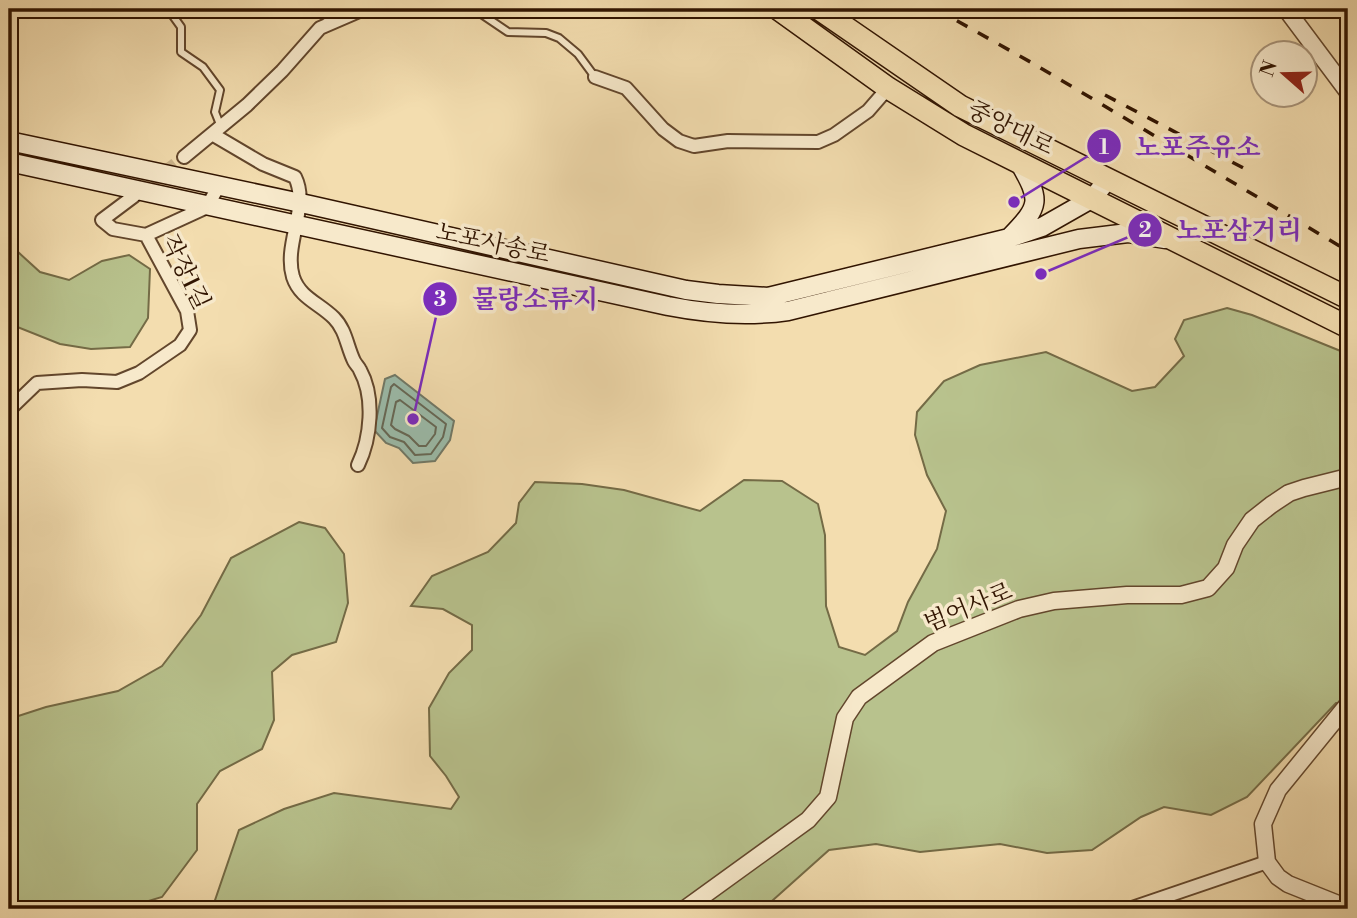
<svg xmlns="http://www.w3.org/2000/svg" width="1357" height="918" viewBox="0 0 1357 918" font-family="'Libre Bodoni','Noto Serif KR',serif">
<style>
.green{fill:#b8c28d;stroke:#746b46;stroke-width:2}
.water{fill:#9bbcab;stroke:#717967;stroke-width:2}
.lines{fill:none;stroke-linecap:round;stroke-linejoin:round}
.shore{stroke:#666856;stroke-width:2}
.minor-tunnel{stroke:#ccb58c;stroke-width:12;stroke-dasharray:12 6;stroke-linecap:butt}
.service-casing{stroke:#62462c;stroke-width:10}
.minor-casing{stroke:#62462c;stroke-width:16}
.tertiary-casing{stroke:#62462c;stroke-width:19}
.secondary-casing{stroke:#311400;stroke-width:21}
.primary-casing{stroke:#311400;stroke-width:24}
.service{stroke:#f7e9cb;stroke-width:6}
.minor{stroke:#f7e9cb;stroke-width:12}
.tertiary{stroke:#f7e9cb;stroke-width:16}
.secondary{stroke:#f7e9cb;stroke-width:18}
.primary{stroke:#f3ddaf;stroke-width:21}
.rail{stroke:#311400;stroke-width:3.5;stroke-dasharray:12 12;stroke-linecap:butt}
.labels{text-anchor:middle;stroke-width:7;stroke-linejoin:round;paint-order:stroke}
.street-label{font-size:24px;fill:#311400;stroke:#f7e9cb}
.leader{fill:none;stroke:#7b2cbf;stroke-width:2.5}
.callout-dot{fill:#7b2cbf;stroke:#f7e9cb;stroke-width:2.5}
.mark-label{font-size:21px;text-anchor:middle;font-weight:bold;fill:#fff}
.callout-label{font-size:26px;text-anchor:middle;font-weight:bold;fill:#7b2cbf;stroke:#f7e9cb;stroke-width:7;stroke-linejoin:round;paint-order:stroke}
</style>
<rect width="100%" height="100%" fill="#f3ddaf"/>
<filter id="stains"><feTurbulence type="fractalNoise" baseFrequency=".00286" numOctaves="4"/><feColorMatrix values="0 0 0 0 .2 0 0 0 0 .09 0 0 0 0 .02 0 0 0 .5 -.17"/></filter>
<radialGradient id="worn" r=".72"><stop offset=".6" stop-color="#630" stop-opacity="0"/><stop offset="1" stop-color="#630" stop-opacity=".3"/></radialGradient>
<path class="green" d="M 9,249 L 18,252 L 40,272 L 69,280 L 102,261 L 129,255 L 150,269 L 148,318 L 130,347 L 91,349 L 60,344 L 15,326 L 9,326 Z
M 1227,308 L 1252,315 L 1348,354 L 1348,703 L 1336,703 L 1247,797 L 1211,815 L 1164,807 L 1141,817 L 1092,850 L 1047,853 L 1000,844 L 920,852 L 876,844 L 829,850 L 763,909 L 212,909 L 239,830 L 284,809 L 334,793 L 451,809 L 459,797 L 446,776 L 430,756 L 429,708 L 449,673 L 472,650 L 472,625 L 443,609 L 411,606 L 432,576 L 488,552 L 516,523 L 519,503 L 535,482 L 582,484 L 624,490 L 700,511 L 744,480 L 782,481 L 818,504 L 825,535 L 826,606 L 839,647 L 865,655 L 897,631 L 908,602 L 937,549 L 946,511 L 927,475 L 915,435 L 917,412 L 944,381 L 980,365 L 1046,352 L 1132,391 L 1155,387 L 1184,356 L 1175,339 L 1184,320 Z
M 299,522 L 325,528 L 344,554 L 348,603 L 336,642 L 292,655 L 272,672 L 274,720 L 262,749 L 220,771 L 197,804 L 197,850 L 162,897 L 122,909 L 9,909 L 9,719 L 46,707 L 118,691 L 162,666 L 201,615 L 231,558 Z"/>
<path class="water" d="M 395,375 L 454,421 L 450,440 L 435,461 L 413,463 L 399,448 L 386,443 L 374,430 L 385,379 Z"/>
<g class="lines">
<path class="shore" d="M 394,384 L 446,424 L 443,437 L 431,454 L 415,455 L 404,442 L 390,437 L 382,428 L 391,387 Z
M 400,400 L 436,427 L 435,434 L 426,446 L 419,446 L 409,436 L 395,429 L 391,425 L 396,402 Z"/>
<path class="minor-tunnel" d="M 137,193 L 184,157"/>
<g class="service-casing">
<path id="service" d="M 168,9 L 181,27 L 181,52 L 203,67 L 220,90 L 215,112 L 221,127
M 312,9 L 334,22
M 474,9 L 508,32 L 546,33 L 559,38 L 578,54 L 595,77"/>
</g>
<g class="minor-casing">
<path id="minor" d="M 595,77 L 626,88 L 663,129 L 679,141 L 694,146 L 728,141 L 818,142 L 834,135 L 868,111 L 888,88
M 212,134 L 263,164 L 295,177 C 310,207 283,244 293,277 C 300,298 319,303 334,318 C 346,330 347,347 354,361 C 356,365 359,367 360,370 C 375,397 371,438 358,465
M 184,157 L 247,105 L 282,71 L 320,28 L 364,9
M 134,196 L 102,220 L 113,229 L 146,235
M 146,235 L 207,207 L 218,187
M 9,410 L 37,383 L 82,380 L 117,382 L 139,373 L 180,345 L 190,330 L 187,311 L 146,235
M 1129,909 L 1267,862"/>
</g>
<g class="tertiary-casing">
<path id="tertiary" d="M 1286,9 L 1348,92
M 1348,704 L 1278,790 L 1263,824 L 1267,862 L 1278,877 L 1288,884 L 1348,908
M 685,909 L 808,820 L 828,797 L 845,718 L 859,697 L 933,643 L 1019,609 L 1054,601 L 1127,595 L 1181,595 L 1208,588 L 1226,568 L 1235,545 L 1252,520 L 1271,505 L 1289,493 L 1304,488 L 1348,477"/>
</g>
<g class="secondary-casing">
<path id="secondary" d="M 9,141 L 310,205 L 686,290 L 718,294 L 768,297 L 1009,238 L 1042,227 L 1093,198 L 1108,179
M 9,162 L 668,306 C 709,314 747,317 788,311 L 1079,239 L 1128,233 L 1165,239
M 1010,237 C 1041,205 1041,201 1019,162"/>
</g>
<g class="primary-casing">
<path id="primary" d="M 778,9 L 888,88 L 964,135 L 1348,327
M 819,9 L 960,106 L 1348,298"/>
</g>
<use href="#service" class="service"/>
<use href="#minor" class="minor"/>
<use href="#tertiary" class="tertiary"/>
<use href="#secondary" class="secondary"/>
<use href="#primary" class="primary"/>
<path class="rail" d="M 936,9 L 1034,64 L 1348,251
M 1105,95 L 1251,172"/>
</g>
<g class="labels">
<g class="street-label">
<text transform="translate(1011 128) rotate(26)" y="8">중앙대로</text>
<text transform="translate(493 243) rotate(12)" y="8">노포사송로</text>
<text transform="translate(186 272) rotate(64)" y="8">작장1길</text>
<text transform="translate(968 607) rotate(-22)" y="8">범어사로</text>
</g>
</g>
<path class="leader" d="M1014 202L1104 146M1041 274L1145 230M413 419L440 299"/>
<g class="callout-dot">
<circle cx="1014" cy="202" r="7"/>
<circle cx="1041" cy="274" r="7"/>
<circle cx="413" cy="419" r="7"/>
<circle cx="1104" cy="146" r="18"/>
<circle cx="1145" cy="230" r="18"/>
<circle cx="440" cy="299" r="18"/>
</g>
<g class="mark-label">
<text x="1104" y="154">1</text>
<text x="1145" y="237">2</text>
<text x="440" y="306">3</text>
</g>
<g class="callout-label">
<text x="1198" y="156">노포주유소</text>
<text x="1239" y="239">노포삼거리</text>
<text x="535" y="308">물랑소류지</text>
</g>
<rect width="1357" height="918" fill="none" stroke="#f3ddaf" stroke-width="35"/>
<rect x="10" y="10" width="1336" height="897" fill="none" stroke="#311400" stroke-width="3.5"/>
<rect x="18" y="18" width="1322" height="883" fill="none" stroke="#311400" stroke-width="2"/>
<g transform="translate(1284 74) rotate(290)"><circle r="33" fill="#f7e9cb" stroke="#a8947a" stroke-width="2"/>
<path d="M0-5L12 26L0 18L-12 26Z" fill="#8f2418"/>
<text y="-10" font-size="19" font-weight="bold" text-anchor="middle" fill="#311400">N</text>
</g>
<rect width="100%" height="100%" filter="url(#stains)"/>
<rect width="100%" height="100%" fill="url(#worn)"/>
</svg>
